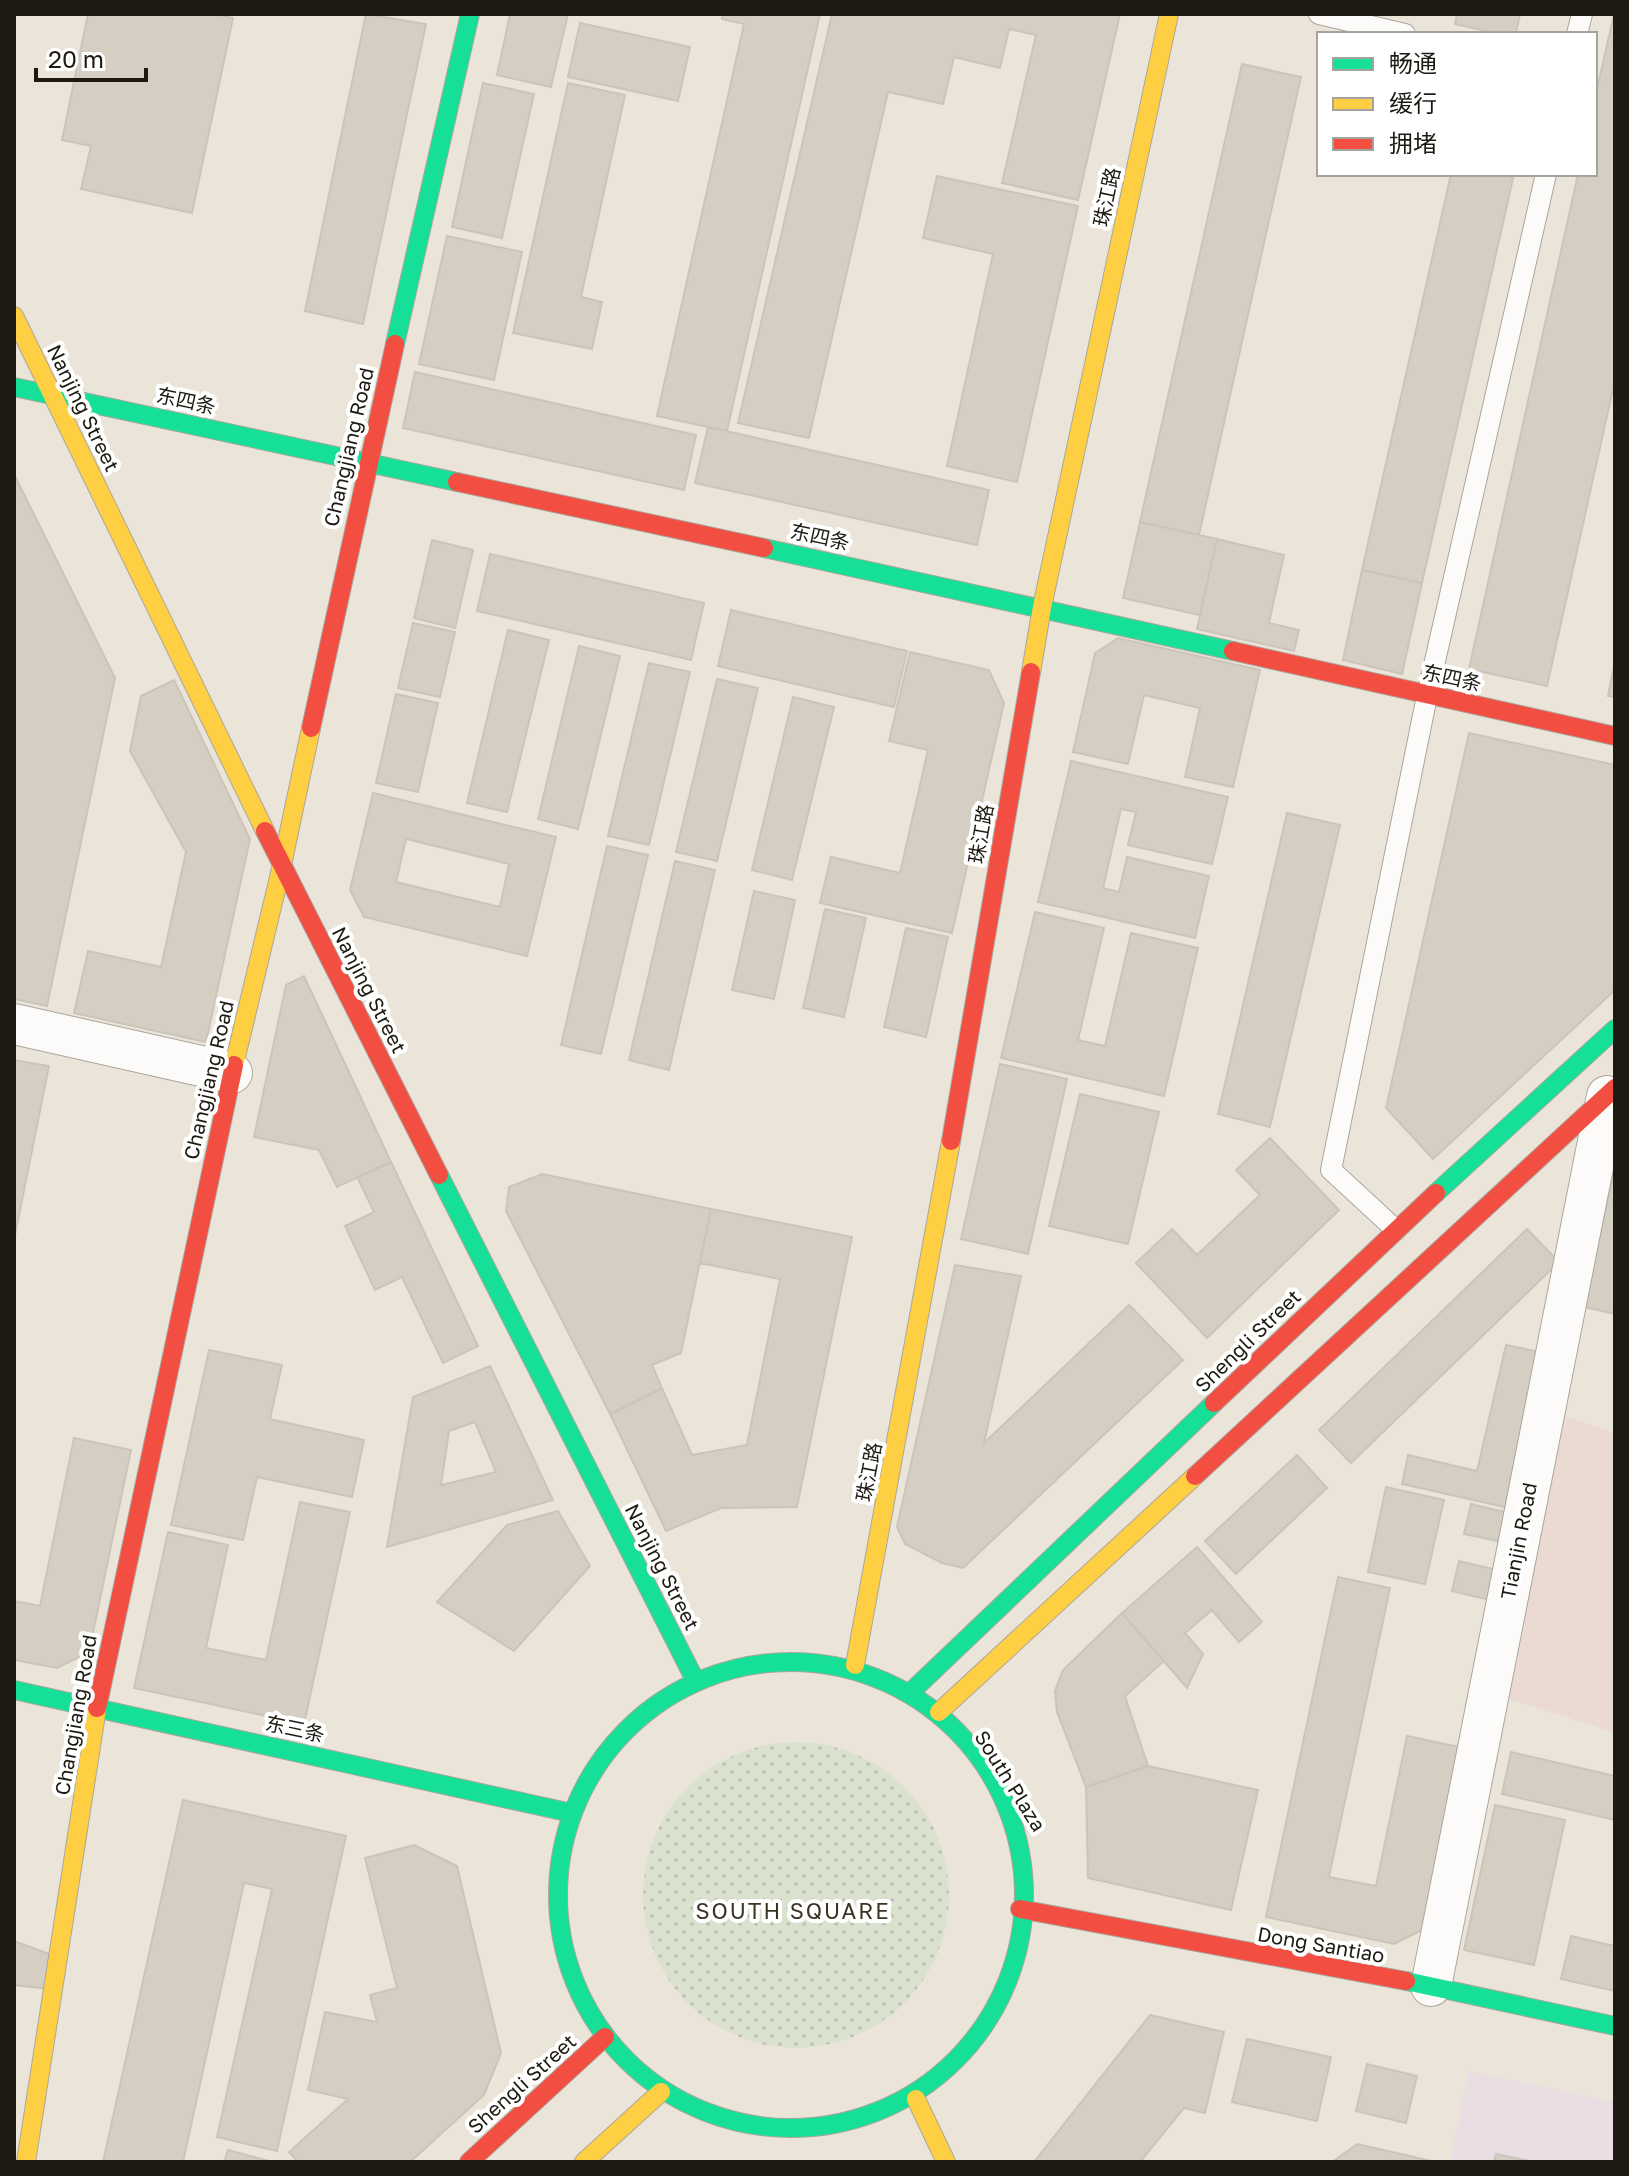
<svg xmlns="http://www.w3.org/2000/svg" width="1629" height="2176" viewBox="0 0 1629 2176" font-family="'Golos Text','Noto Sans SC',sans-serif">
<style>
.education{fill:#ebdad2}
.medical{fill:#eadee2}
.park{fill:url(#park-dots)}
.building{fill:#d5cec2;stroke:#cac4bb;stroke-width:2;fill-rule:evenodd}
.lines{fill:none;stroke-linecap:round;stroke-linejoin:round}
.lane-casing{stroke:#aba69d;stroke-width:22}
.street-casing{stroke:#aba69d;stroke-width:42}
.fast-casing{stroke:#aba69d;stroke-width:20}
.slow-casing{stroke:#aba69d;stroke-width:20}
.jam-casing{stroke:#aba69d;stroke-width:20}
.lane{stroke:#fcfbf9;stroke-width:20}
.street{stroke:#fcfbf9;stroke-width:40}
.fast{stroke:#16e098;stroke-width:18}
.slow{stroke:#ffcf43;stroke-width:18}
.jam{stroke:#f24e42;stroke-width:18}
.labels{text-anchor:middle;stroke-width:8;stroke-linejoin:round;paint-order:stroke}
.street-label{font-size:20px;fill:#1d1a12;stroke:#fff}
.neighbourhood-label{font-size:22px;letter-spacing:2px;fill:#3c3422;stroke:#fff}
</style>
<defs>
<pattern id="park-dots" width="8" height="8" patternUnits="userSpaceOnUse" patternTransform="scale(2)"><rect width="8" height="8" fill="#dbe1cf"/><path d="M2 2h.1M6 6h.1" fill="none" stroke="#bcc0b1" stroke-width="1.8" stroke-linecap="round"/></pattern>
</defs>
<rect width="100%" height="100%" fill="#ebe5d9"/>
<path class="education" d="M 1561,1415 L 1615,1433 L 1615,1733 L 1506,1698 Z"/>
<path class="medical" d="M 1468,2071 L 1615,2102 L 1615,2162 L 1450,2162 Z"/>
<path class="park" d="M643 1895a153 153 0 1 1 306 0a153 153 0 1 1-306 0Z"/>
<path class="building" d="M 88,14 L 213,14 L 233,18 L 192,213 L 81,189 L 91,146 L 62,140 Z
M 366,14 L 426,24 L 363,324 L 305,311 Z
M 510,14 L 568,14 L 551,87 L 497,75 Z
M 723,14 L 820,14 L 727,431 L 657,416 L 744,24 L 722,19 Z
M 832,14 L 1120,14 L 1078,200 L 1002,183 L 1036,35 L 1009,29 L 1000,68 L 954,57 L 943,104 L 888,92 L 809,438 L 738,423 Z
M 1457,14 L 1520,14 L 1516,34 L 1499,34 L 1455,24 Z
M 1614,14 L 1615,380 L 1547,686 L 1469,669 L 1578,174 L 1595,174 L 1595,98 Z
M 580,23 L 690,47 L 678,101 L 568,77 Z
M 1242,64 L 1301,77 L 1199,535 L 1140,522 Z
M 483,83 L 534,94 L 502,238 L 452,227 Z
M 568,83 L 625,95 L 581,297 L 602,302 L 592,349 L 513,333 Z
M 1451,174 L 1514,174 L 1422,583 L 1362,570 Z
M 937,176 L 1078,206 L 1017,482 L 947,466 L 993,254 L 923,238 Z
M 447,236 L 522,252 L 494,380 L 419,364 Z
M 415,372 L 696,435 L 684,490 L 403,428 Z
M 708,427 L 989,490 L 977,545 L 695,483 Z
M 14,474 L 115,678 L 47,1006 L 14,999 Z
M 1140,522 L 1217,539 L 1200,615 L 1123,598 Z
M 1217,539 L 1284,555 L 1269,623 L 1299,630 L 1294,651 L 1197,629 Z
M 432,540 L 473,550 L 455,628 L 414,618 Z
M 490,554 L 704,603 L 691,660 L 477,611 Z
M 1362,570 L 1422,583 L 1402,674 L 1343,660 Z
M 731,610 L 907,651 L 894,707 L 718,666 Z
M 413,623 L 455,632 L 440,697 L 398,688 Z
M 508,630 L 549,640 L 507,812 L 467,803 Z
M 1118,638 L 1260,670 L 1233,787 L 1185,777 L 1200,708 L 1144,695 L 1128,764 L 1073,752 L 1095,653 Z
M 579,646 L 620,656 L 578,829 L 538,819 Z
M 910,652 L 989,670 L 1004,703 L 952,933 L 820,903 L 831,857 L 900,873 L 928,750 L 889,741 Z
M 1615,661 L 1615,697 L 1608,696 Z
M 649,663 L 690,672 L 649,845 L 608,836 Z
M 717,679 L 758,688 L 717,861 L 676,852 Z
M 174,680 L 250,839 L 206,1042 L 74,1013 L 88,951 L 161,967 L 186,852 L 130,751 L 141,696 Z
M 396,694 L 438,703 L 418,792 L 376,783 Z
M 793,697 L 834,707 L 792,880 L 752,870 Z
M 1469,733 L 1615,765 L 1615,990 L 1433,1159 L 1386,1108 Z
M 1071,761 L 1228,797 L 1212,864 L 1128,845 L 1136,812 L 1121,809 L 1103,888 L 1119,892 L 1127,857 L 1209,876 L 1195,938 L 1038,902 Z
M 373,793 L 556,837 L 527,956 L 364,917 L 350,890 ZM 406,839 L 509,864 L 500,907 L 396,882 Z
M 1287,813 L 1340,825 L 1270,1127 L 1218,1114 Z
M 607,846 L 648,855 L 601,1054 L 561,1045 Z
M 675,861 L 715,870 L 669,1070 L 629,1060 Z
M 754,891 L 795,900 L 774,999 L 732,990 Z
M 825,909 L 866,918 L 844,1017 L 803,1008 Z
M 1035,912 L 1104,928 L 1078,1040 L 1105,1046 L 1131,933 L 1198,948 L 1164,1096 L 1001,1058 Z
M 906,928 L 948,937 L 926,1037 L 884,1027 Z
M 304,976 L 391,1162 L 337,1187 L 319,1150 L 254,1137 L 286,985 Z
M 14,1060 L 49,1066 L 14,1240 Z
M 1000,1064 L 1067,1079 L 1028,1254 L 961,1239 Z
M 1080,1094 L 1159,1112 L 1128,1244 L 1049,1226 Z
M 1270,1138 L 1339,1210 L 1207,1338 L 1136,1263 L 1172,1229 L 1197,1255 L 1260,1195 L 1236,1170 Z
M 391,1162 L 478,1346 L 443,1363 L 402,1277 L 375,1290 L 345,1226 L 374,1212 L 357,1177 Z
M 1615,1167 L 1615,1314 L 1584,1307 Z
M 542,1174 L 711,1209 L 681,1353 L 652,1365 L 662,1388 L 610,1414 L 506,1211 L 509,1187 Z
M 711,1209 L 852,1237 L 797,1507 L 721,1508 L 666,1531 L 610,1414 L 662,1388 L 692,1455 L 747,1445 L 780,1279 L 700,1263 Z
M 1527,1229 L 1559,1262 L 1351,1463 L 1319,1430 Z
M 955,1265 L 1021,1276 L 984,1443 L 1129,1305 L 1183,1360 L 963,1568 L 942,1563 L 905,1544 L 897,1527 Z
M 1506,1345 L 1545,1353 L 1509,1508 L 1402,1484 L 1408,1455 L 1477,1471 Z
M 209,1350 L 282,1365 L 270,1419 L 364,1440 L 352,1497 L 257,1477 L 243,1540 L 171,1525 Z
M 490,1366 L 553,1500 L 387,1547 L 413,1397 ZM 475,1422 L 496,1472 L 441,1485 L 449,1431 Z
M 74,1438 L 131,1450 L 89,1652 L 57,1668 L 14,1660 L 14,1601 L 40,1606 Z
M 1297,1455 L 1327,1488 L 1236,1574 L 1205,1541 Z
M 1386,1487 L 1444,1500 L 1425,1584 L 1368,1572 Z
M 300,1502 L 350,1512 L 304,1724 L 134,1688 L 168,1532 L 228,1545 L 206,1648 L 266,1660 Z
M 1471,1504 L 1509,1513 L 1502,1542 L 1464,1534 Z
M 558,1511 L 590,1566 L 514,1651 L 437,1602 L 507,1525 Z
M 1197,1547 L 1262,1622 L 1239,1642 L 1212,1610 L 1185,1633 L 1203,1654 L 1187,1688 L 1122,1613 Z
M 1459,1561 L 1497,1570 L 1490,1600 L 1452,1591 Z
M 1338,1577 L 1390,1588 L 1329,1877 L 1376,1886 L 1407,1736 L 1464,1748 L 1426,1928 L 1394,1944 L 1266,1917 Z
M 1122,1613 L 1164,1661 L 1125,1696 L 1148,1766 L 1086,1787 L 1057,1712 L 1055,1691 L 1063,1670 Z
M 1511,1752 L 1615,1776 L 1615,1820 L 1502,1794 Z
M 1148,1766 L 1258,1790 L 1231,1910 L 1088,1878 L 1086,1787 Z
M 183,1800 L 346,1836 L 277,2151 L 217,2137 L 272,1889 L 244,1883 L 183,2162 L 103,2162 Z
M 1495,1805 L 1565,1820 L 1534,1965 L 1464,1950 Z
M 414,1845 L 457,1866 L 501,2053 L 484,2095 L 410,2162 L 298,2162 L 289,2152 L 348,2099 L 308,2090 L 325,2012 L 377,2022 L 370,1995 L 397,1988 L 365,1858 Z
M 1571,1936 L 1615,1946 L 1615,1991 L 1561,1979 Z
M 14,1941 L 57,1957 L 49,1989 L 14,1985 Z
M 1150,2015 L 1224,2032 L 1205,2113 L 1184,2108 L 1140,2162 L 1034,2162 Z
M 1247,2039 L 1331,2057 L 1317,2121 L 1232,2102 Z
M 1367,2064 L 1417,2076 L 1406,2123 L 1356,2111 Z
M 1357,2144 L 1436,2162 L 1332,2162 Z
M 228,2150 L 273,2162 L 224,2162 Z
M 1496,2154 L 1534,2162 L 1494,2162 Z"/>
<g class="lines">
<g class="lane-casing">
<path id="lane" d="M 1319,14 L 1405,34
M 1577,34 L 1582,14
M 1396,1230 L 1331,1170 L 1427,696 L 1546,174"/>
</g>
<g class="street-casing">
<path id="street" d="M 14,1024 L 232,1073
M 1431,1986 L 1607,1096"/>
</g>
<g class="fast-casing">
<path id="fast" d="M 395,344 L 470,14
M 14,387 L 457,482
M 764,548 L 1233,651
M 439,1175 L 694,1678
M 1436,1193 L 1615,1029
M558 1895a233 233 0 1 1 466 0a233 233 0 1 1-466 0Z
M 914,1689 L 1214,1403
M 14,1690 L 567,1812
M 1406,1981 L 1615,2026"/>
</g>
<g class="slow-casing">
<path id="slow" d="M 14,316 L 265,831
M 1031,672 L 1042,607 L 1169,14
M 234,1065 L 282,865 L 311,728
M 855,1665 L 951,1141
M 939,1712 L 1195,1476
M 916,2099 L 946,2162
M 26,2162 L 97,1708
M 584,2162 L 661,2092"/>
</g>
<g class="jam-casing">
<path id="jam" d="M 457,482 L 764,548
M 1233,651 L 1615,736
M 311,728 L 395,344
M 265,831 L 439,1175
M 951,1141 L 1031,672
M 1214,1403 L 1436,1193
M 1195,1476 L 1615,1088
M 97,1708 L 234,1065
M 1020,1909 L 1406,1981
M 469,2162 L 605,2037"/>
</g>
<use href="#lane" class="lane"/>
<use href="#street" class="street"/>
<use href="#fast" class="fast"/>
<use href="#slow" class="slow"/>
<use href="#jam" class="jam"/>
</g>
<g class="labels">
<g class="street-label">
<text transform="translate(1107 197) rotate(-78)" y="7">珠江路</text>
<text transform="translate(186 401) rotate(12)" y="7">东四条</text>
<text transform="translate(83 408) rotate(64)" y="7">Nanjing Street</text>
<text transform="translate(349 447) rotate(-77)" y="7">Changjiang Road</text>
<text transform="translate(820 537) rotate(12)" y="7">东四条</text>
<text transform="translate(1452 678) rotate(12)" y="7">东四条</text>
<text transform="translate(981 834) rotate(-80)" y="7">珠江路</text>
<text transform="translate(369 990) rotate(63)" y="7">Nanjing Street</text>
<text transform="translate(209 1080) rotate(-77)" y="7">Changjiang Road</text>
<text transform="translate(1248 1341) rotate(-44)" y="7">Shengli Street</text>
<text transform="translate(869 1472) rotate(-79)" y="7">珠江路</text>
<text transform="translate(1519 1541) rotate(-79)" y="7">Tianjin Road</text>
<text transform="translate(662 1567) rotate(63)" y="7">Nanjing Street</text>
<text transform="translate(76 1715) rotate(-80)" y="7">Changjiang Road</text>
<text transform="translate(295 1729) rotate(12)" y="7">东三条</text>
<text transform="translate(1010 1781) rotate(58)" y="7">South Plaza</text>
<text transform="translate(1321 1945) rotate(10)" y="7">Dong Santiao</text>
<text transform="translate(522 2084) rotate(-42)" y="7">Shengli Street</text>
</g>
<g class="neighbourhood-label">
<text x="793" y="1919">SOUTH SQUARE</text>
</g>
</g>
<rect width="1629" height="2176" fill="none" stroke="#1d1a12" stroke-width="32"/>
<rect x="1317" y="32" width="280" height="144" fill="#ffffff" stroke="#a5a3a0" stroke-width="2"/>
<rect x="1333" y="58" width="40" height="12" fill="#16e098" stroke="#a5a3a0" stroke-width="2"/>
<text x="1389" y="72" font-size="24" fill="#1d1a12">畅通</text>
<rect x="1333" y="98" width="40" height="12" fill="#ffcf43" stroke="#a5a3a0" stroke-width="2"/>
<text x="1389" y="112" font-size="24" fill="#1d1a12">缓行</text>
<rect x="1333" y="138" width="40" height="12" fill="#f24e42" stroke="#a5a3a0" stroke-width="2"/>
<text x="1389" y="152" font-size="24" fill="#1d1a12">拥堵</text>
<path d="M36 68v12h110v-12" fill="none" stroke="#1d1a12" stroke-width="4"/>
<text x="48" y="68" font-size="24" fill="#1d1a12" stroke="#ffffff" stroke-width="6" paint-order="stroke">20 m</text>
</svg>
